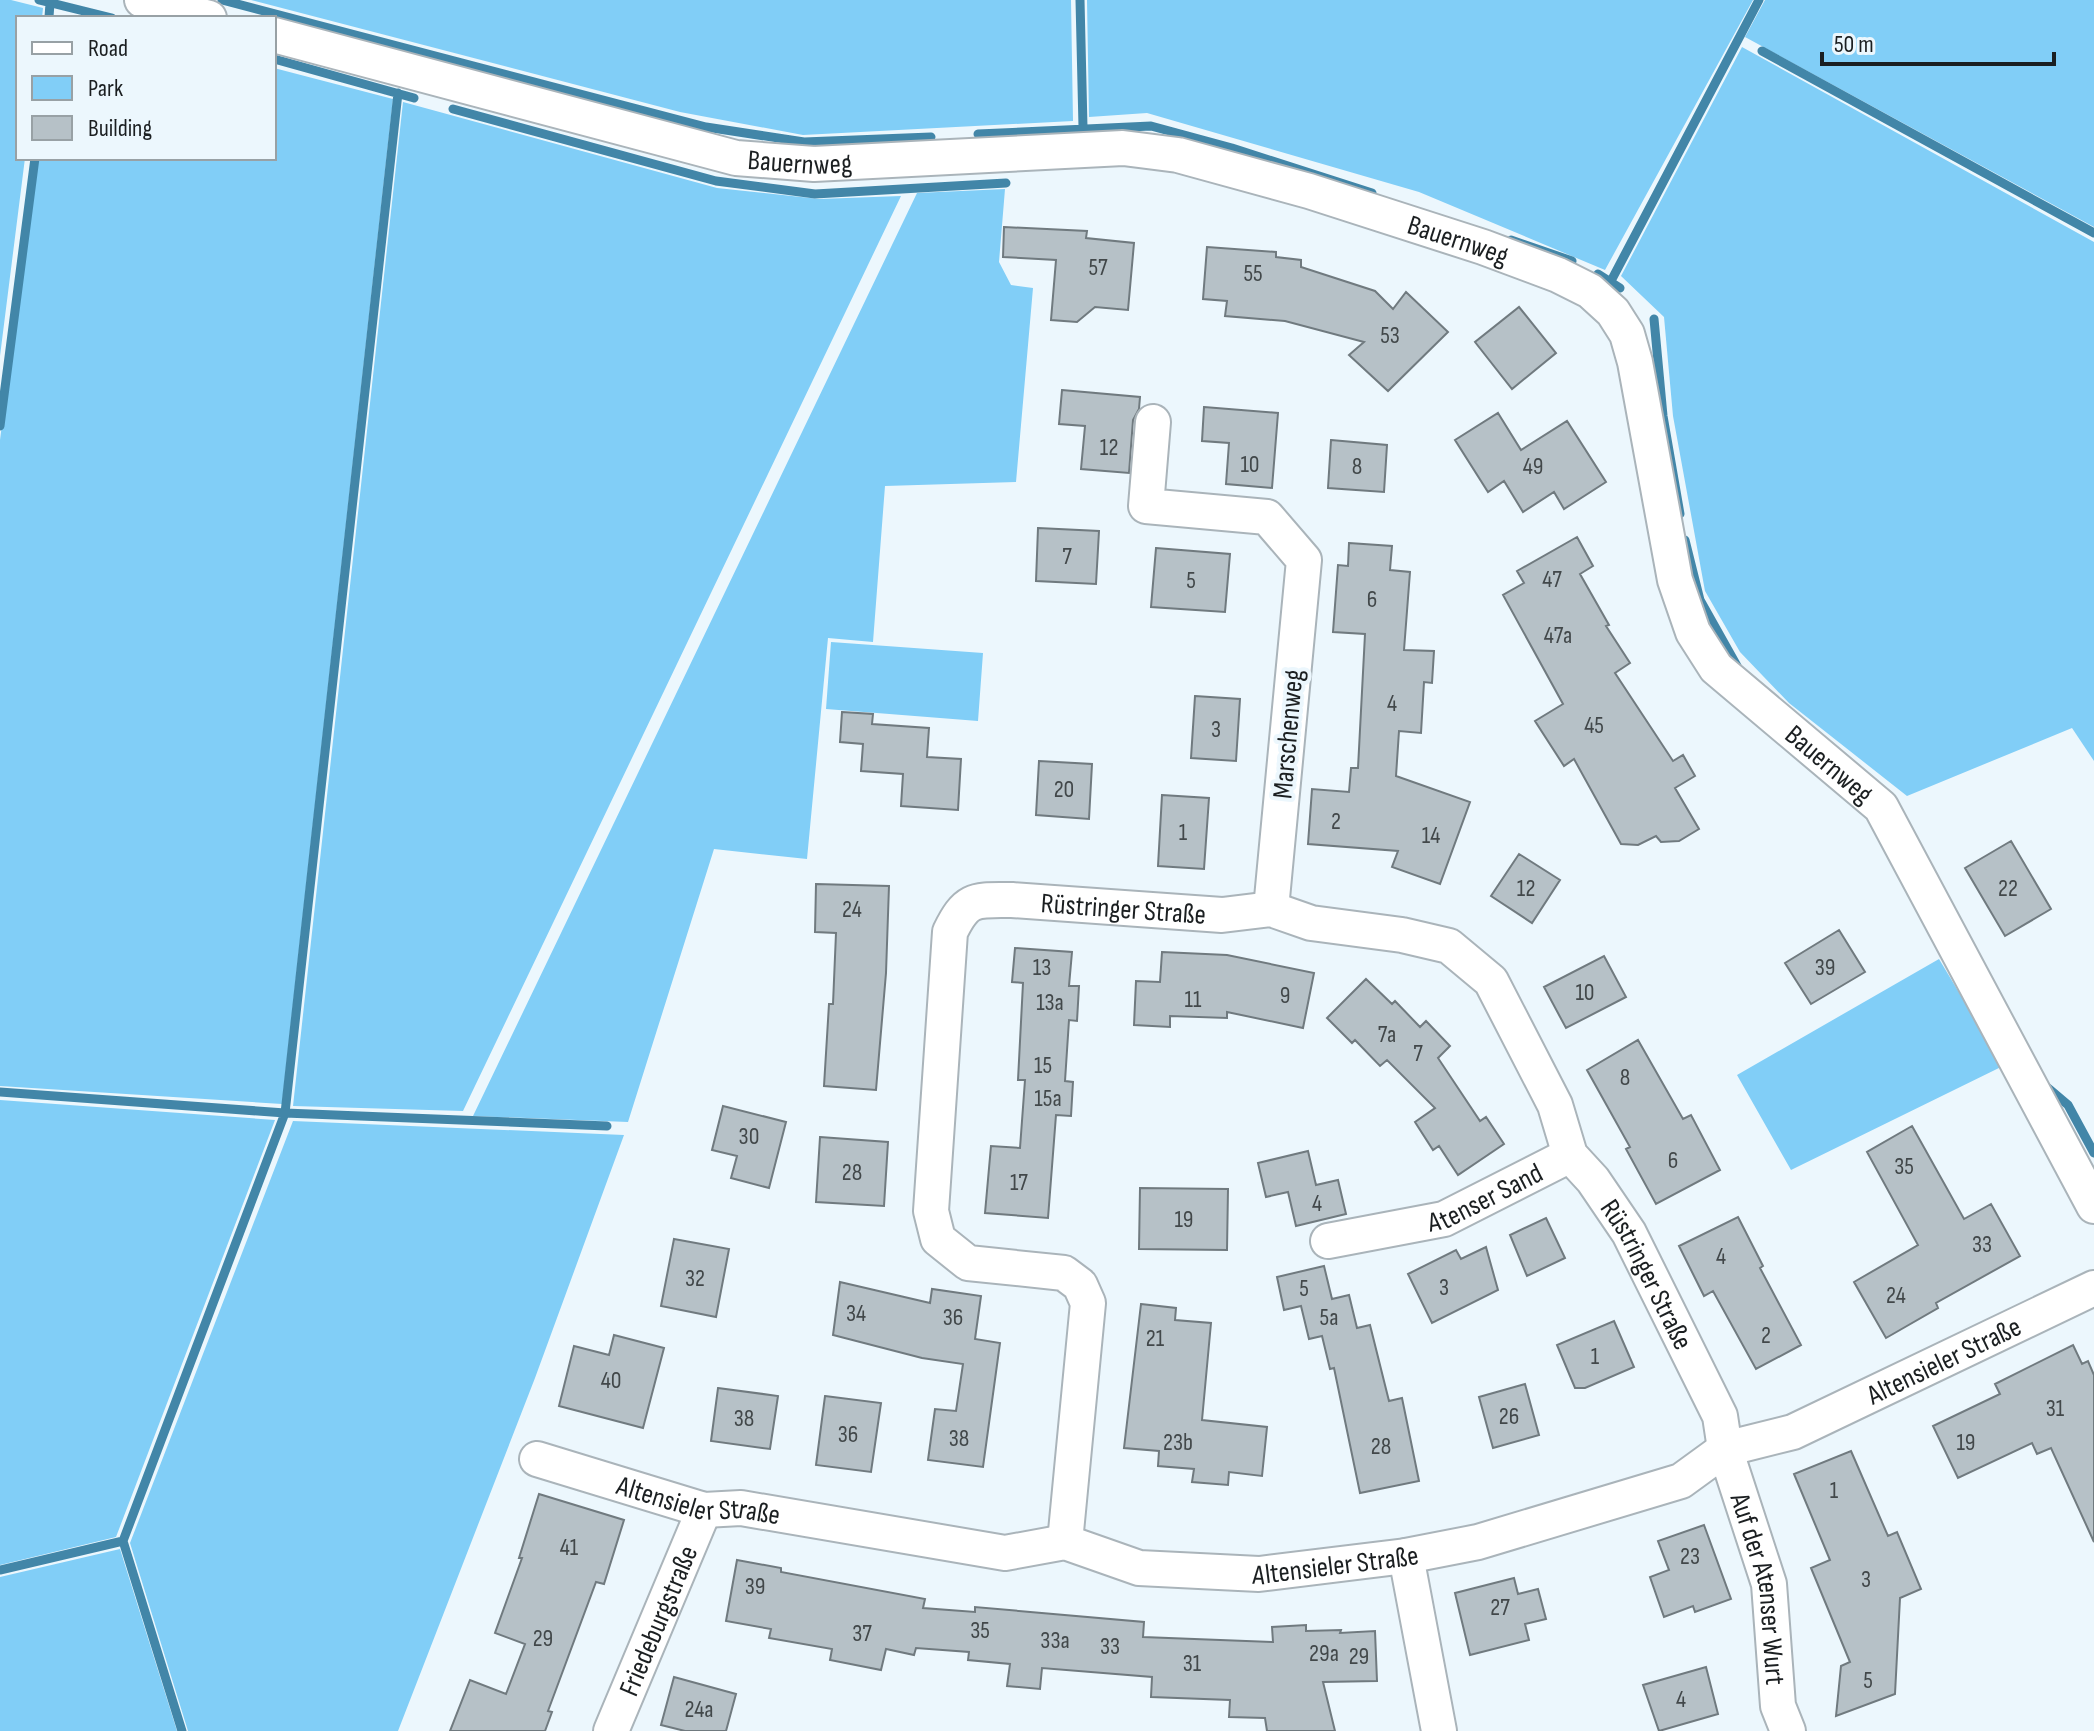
<svg xmlns="http://www.w3.org/2000/svg" width="2094" height="1731" viewBox="0 0 2094 1731" font-family="'Sofia Sans Condensed',sans-serif">
<style>
.green{fill:#81cef7}
.lines{fill:none;stroke-linecap:round;stroke-linejoin:round}
.stream{stroke:#4286a8;stroke-width:9}
.building{fill:#b6c1c7;stroke:#707a7f;stroke-width:2}
.minor-casing{stroke:#aab4ba;stroke-width:38}
.minor{stroke:#fff;stroke-width:34}
.labels{text-anchor:middle;stroke-width:8;stroke-linejoin:round;paint-order:stroke}
.number-label{font-size:24px;fill:#42484a}
.street-label{font-size:28px;fill:#1b1f21;stroke:#ecf7fd}
</style>
<rect width="100%" height="100%" fill="#ecf7fd"/>
<path class="green" d="M 0,0 L 11,0 L 43,8 L 42,18 L 18,18 L 18,158 L 25,158 L 0,356 Z
M 251,0 L 1071,0 L 1073,121 L 803,135 L 680,112 Z
M 1087,0 L 1753,0 L 1605,270 L 1419,192 L 1147,113 L 1089,117 Z
M 1765,0 L 2094,0 L 2094,227 L 1745,37 Z
M 1742,47 L 2094,242 L 2094,761 L 2072,728 L 1907,796 L 1789,703 L 1740,652 L 1705,591 L 1673,416 L 1664,317 L 1621,276 Z
M 274,68 L 393,99 L 282,1104 L 0,1086 L 0,440 L 36,158 L 274,158 Z
M 403,102 L 717,188 L 819,199 L 901,196 L 463,1111 L 293,1106 Z
M 1005,189 L 999,262 L 1011,285 L 1033,288 L 1016,482 L 885,486 L 873,642 L 828,638 L 807,859 L 714,849 L 628,1122 L 473,1116 L 917,193 Z
M 831,642 L 983,653 L 978,721 L 826,709 Z
M 1939,959 L 2003,1066 L 1791,1170 L 1737,1075 Z
M 0,1100 L 275,1120 L 116,1537 L 0,1565 Z
M 293,1121 L 624,1135 L 535,1378 L 398,1731 L 188,1731 L 130,1543 Z
M 120,1549 L 177,1731 L 0,1731 L 0,1577 Z"/>
<g class="lines">
<path class="stream" d="M 39,0 L 112,18
M 222,0 L 706,127 L 804,142 L 931,137
M 1080,0 L 1083,127
M 49,17 L 50,3
M 1762,51 L 2094,233
M 274,59 L 414,98
M 453,109 L 716,181 L 815,194 L 1006,183
M 978,134 L 1151,126 L 1232,148 L 1372,193
M 1511,240 L 1572,261
M 1598,274 L 1620,288
M 1611,281 L 1759,0
M 1654,319 L 1663,416 L 1680,514
M 0,426 L 35,158
M 1685,540 L 1700,600 L 1737,666
M 2042,1083 L 2068,1105 L 2094,1153
M 0,1092 L 285,1113 L 607,1126
M 123,1541 L 182,1731
M 0,1570 L 123,1541 L 285,1113 L 398,93"/>
</g>
<path class="building" d="M 1004,227 L 1087,231 L 1086,238 L 1134,243 L 1128,310 L 1095,307 L 1077,322 L 1051,320 L 1056,260 L 1003,257 Z
M 1207,247 L 1276,252 L 1276,257 L 1301,260 L 1301,267 L 1375,291 L 1393,309 L 1406,292 L 1448,332 L 1388,391 L 1349,355 L 1364,342 L 1285,321 L 1225,316 L 1227,301 L 1203,299 Z
M 1519,307 L 1556,353 L 1512,389 L 1475,342 Z
M 1062,390 L 1140,397 L 1139,409 L 1133,420 L 1129,473 L 1081,469 L 1085,426 L 1059,424 Z
M 1204,407 L 1278,413 L 1272,488 L 1226,484 L 1229,443 L 1202,441 Z
M 1498,413 L 1521,450 L 1567,421 L 1606,482 L 1564,509 L 1554,492 L 1523,512 L 1504,481 L 1488,492 L 1455,440 Z
M 1331,440 L 1387,445 L 1384,492 L 1328,488 Z
M 1038,528 L 1099,531 L 1096,584 L 1036,581 Z
M 1577,537 L 1593,566 L 1580,574 L 1609,625 L 1606,626 L 1630,663 L 1615,673 L 1673,761 L 1683,755 L 1695,776 L 1675,788 L 1699,829 L 1679,841 L 1661,842 L 1656,836 L 1638,845 L 1621,844 L 1574,759 L 1564,766 L 1535,721 L 1563,704 L 1503,595 L 1524,583 L 1517,571 Z
M 1349,543 L 1392,546 L 1390,570 L 1410,572 L 1404,650 L 1434,651 L 1432,683 L 1424,682 L 1421,733 L 1399,731 L 1396,776 L 1470,802 L 1440,884 L 1392,867 L 1398,851 L 1308,844 L 1312,789 L 1349,792 L 1351,768 L 1358,768 L 1365,634 L 1333,632 L 1338,565 L 1348,566 Z
M 1156,548 L 1230,554 L 1225,612 L 1151,607 Z
M 1195,696 L 1240,699 L 1236,761 L 1191,758 Z
M 842,712 L 873,714 L 872,724 L 929,728 L 927,757 L 961,759 L 958,810 L 901,806 L 903,774 L 861,771 L 863,744 L 840,742 Z
M 1039,761 L 1092,764 L 1089,819 L 1036,815 Z
M 1162,795 L 1209,798 L 1204,869 L 1158,866 Z
M 2011,841 L 2051,909 L 2005,936 L 1965,868 Z
M 1519,854 L 1560,880 L 1532,923 L 1491,896 Z
M 816,884 L 889,886 L 886,973 L 876,1090 L 824,1086 L 829,1004 L 833,1004 L 836,933 L 815,932 Z
M 1839,930 L 1865,972 L 1811,1004 L 1785,963 Z
M 1015,948 L 1072,952 L 1069,986 L 1079,986 L 1077,1021 L 1069,1020 L 1065,1081 L 1073,1082 L 1071,1116 L 1056,1115 L 1048,1218 L 985,1213 L 991,1146 L 1020,1148 L 1025,1080 L 1018,1080 L 1023,983 L 1012,982 Z
M 1162,952 L 1227,955 L 1314,973 L 1303,1028 L 1227,1012 L 1227,1018 L 1170,1016 L 1170,1027 L 1134,1025 L 1136,981 L 1160,982 Z
M 1604,956 L 1626,997 L 1566,1028 L 1544,987 Z
M 1366,979 L 1392,1004 L 1395,1001 L 1420,1027 L 1426,1021 L 1450,1046 L 1438,1058 L 1480,1121 L 1486,1117 L 1504,1144 L 1458,1175 L 1439,1146 L 1433,1150 L 1415,1122 L 1435,1108 L 1387,1060 L 1380,1066 L 1355,1040 L 1352,1043 L 1327,1018 Z
M 1638,1040 L 1683,1119 L 1691,1115 L 1720,1170 L 1656,1204 L 1626,1149 L 1630,1147 L 1587,1070 Z
M 723,1106 L 786,1122 L 769,1188 L 731,1178 L 737,1156 L 712,1150 Z
M 1912,1126 L 1964,1219 L 1991,1204 L 2020,1256 L 1936,1303 L 1938,1308 L 1886,1338 L 1854,1282 L 1918,1245 L 1867,1152 Z
M 820,1137 L 888,1142 L 884,1206 L 816,1202 Z
M 1308,1151 L 1316,1185 L 1338,1180 L 1346,1214 L 1296,1226 L 1288,1192 L 1266,1197 L 1258,1163 Z
M 1140,1188 L 1228,1189 L 1227,1250 L 1139,1249 Z
M 1738,1217 L 1763,1266 L 1760,1268 L 1801,1345 L 1756,1369 L 1713,1291 L 1704,1296 L 1679,1246 Z
M 1546,1218 L 1565,1258 L 1527,1276 L 1510,1235 Z
M 674,1239 L 729,1249 L 716,1317 L 661,1306 Z
M 1486,1247 L 1498,1290 L 1432,1323 L 1408,1274 L 1456,1250 L 1461,1259 Z
M 1324,1266 L 1332,1299 L 1349,1295 L 1357,1328 L 1370,1325 L 1389,1401 L 1402,1398 L 1419,1481 L 1360,1493 L 1334,1368 L 1330,1369 L 1322,1336 L 1309,1339 L 1301,1306 L 1284,1310 L 1277,1277 Z
M 840,1282 L 930,1303 L 932,1289 L 981,1296 L 975,1339 L 1000,1343 L 983,1467 L 928,1460 L 935,1409 L 956,1411 L 963,1364 L 922,1358 L 833,1335 Z
M 1141,1304 L 1176,1308 L 1175,1320 L 1211,1323 L 1202,1420 L 1267,1427 L 1262,1476 L 1229,1472 L 1228,1485 L 1192,1482 L 1194,1469 L 1158,1466 L 1159,1451 L 1124,1448 Z
M 1614,1321 L 1634,1367 L 1585,1388 L 1575,1388 L 1557,1345 Z
M 614,1335 L 664,1348 L 643,1428 L 559,1406 L 574,1346 L 609,1355 Z
M 2073,1345 L 2082,1364 L 2088,1361 L 2094,1375 L 2094,1542 L 2051,1448 L 2037,1454 L 2032,1443 L 1958,1478 L 1933,1426 L 2000,1394 L 1995,1384 Z
M 1525,1384 L 1539,1435 L 1493,1448 L 1479,1397 Z
M 718,1388 L 778,1396 L 770,1449 L 711,1441 Z
M 825,1396 L 881,1403 L 871,1472 L 816,1465 Z
M 1851,1451 L 1888,1536 L 1897,1532 L 1921,1589 L 1900,1598 L 1895,1694 L 1836,1716 L 1841,1666 L 1850,1662 L 1811,1568 L 1830,1560 L 1794,1474 Z
M 539,1494 L 624,1520 L 604,1584 L 596,1582 L 548,1711 L 552,1712 L 545,1731 L 450,1731 L 470,1680 L 506,1694 L 525,1644 L 495,1633 L 522,1558 L 519,1558 Z
M 1704,1525 L 1731,1599 L 1695,1612 L 1693,1606 L 1664,1617 L 1650,1577 L 1669,1570 L 1658,1541 Z
M 737,1560 L 781,1568 L 781,1572 L 925,1599 L 923,1608 L 975,1612 L 975,1607 L 1144,1622 L 1143,1637 L 1273,1642 L 1272,1627 L 1306,1625 L 1306,1631 L 1341,1630 L 1340,1633 L 1375,1631 L 1377,1681 L 1323,1682 L 1335,1731 L 1267,1731 L 1265,1718 L 1229,1717 L 1230,1700 L 1151,1697 L 1152,1677 L 1042,1668 L 1040,1689 L 1007,1686 L 1010,1664 L 968,1660 L 969,1652 L 916,1648 L 914,1655 L 886,1649 L 881,1670 L 830,1660 L 832,1649 L 769,1638 L 771,1629 L 726,1621 Z
M 1514,1578 L 1518,1594 L 1538,1589 L 1546,1619 L 1525,1624 L 1529,1640 L 1470,1655 L 1455,1593 Z
M 1706,1667 L 1718,1714 L 1659,1731 L 1643,1685 Z
M 674,1677 L 736,1694 L 726,1731 L 685,1731 L 661,1725 Z"/>
<g class="lines">
<g class="minor-casing">
<g id="minor">
<path d="M 142,0 L 209,18"/>
<path id="s1" d="M 274,35 L 736,158 L 814,164 L 1123,148 L 1178,155 L 1309,191 L 1483,247 L 1558,275 L 1590,291 L 1613,312 L 1627,334 L 1635,362 L 1675,580 L 1693,632 L 1716,668 L 1881,807 L 2094,1206"/>
<path d="M 1153,422 L 1146,506 L 1267,517 L 1304,560 L 1271,909"/>
<path id="s2" d="M 1328,1241 L 1444,1219 L 1570,1155"/>
<path id="s3" d="M 537,1459 L 704,1510 L 741,1508 L 1005,1553 L 1065,1542 L 1139,1568 L 1259,1574 L 1406,1556 L 1478,1542 L 1681,1481 L 1725,1449 L 1793,1432 L 2094,1288"/>
<path id="s4" d="M 1065,1542 L 1088,1303 L 1080,1285 L 1064,1273 L 968,1263 L 938,1239 L 931,1211 L 950,932 C 967,897 975,900 1012,900 L 1222,915 L 1271,909 L 1311,923 L 1402,935 L 1449,946 L 1491,981 L 1555,1105 L 1570,1155 L 1593,1180 L 1629,1233 L 1720,1416 L 1725,1449 L 1769,1584 L 1778,1706 L 1788,1731"/>
<path d="M 1406,1556 L 1439,1731"/>
<path id="s5" d="M 611,1731 L 704,1510"/>
</g>
</g>
<use href="#minor" class="minor"/>
</g>
<g class="labels">
<g class="number-label">
<text x="1098" y="275">57</text>
<text x="1253" y="281">55</text>
<text x="1390" y="343">53</text>
<text x="1109" y="455">12</text>
<text x="1250" y="472">10</text>
<text x="1357" y="474">8</text>
<text x="1533" y="474">49</text>
<text x="1067" y="564">7</text>
<text x="1552" y="587">47</text>
<text x="1191" y="588">5</text>
<text x="1372" y="607">6</text>
<text x="1558" y="643">47a</text>
<text x="1392" y="711">4</text>
<text x="1594" y="733">45</text>
<text x="1216" y="737">3</text>
<text x="1064" y="797">20</text>
<text x="1336" y="829">2</text>
<text x="1183" y="840">1</text>
<text x="1431" y="843">14</text>
<text x="1526" y="896">12</text>
<text x="2008" y="896">22</text>
<text x="852" y="917">24</text>
<text x="1042" y="975">13</text>
<text x="1825" y="975">39</text>
<text x="1585" y="1000">10</text>
<text x="1285" y="1003">9</text>
<text x="1193" y="1007">11</text>
<text x="1050" y="1010">13a</text>
<text x="1387" y="1042">7a</text>
<text x="1418" y="1061">7</text>
<text x="1043" y="1073">15</text>
<text x="1625" y="1085">8</text>
<text x="1048" y="1106">15a</text>
<text x="749" y="1144">30</text>
<text x="1673" y="1168">6</text>
<text x="1904" y="1174">35</text>
<text x="852" y="1180">28</text>
<text x="1019" y="1190">17</text>
<text x="1317" y="1211">4</text>
<text x="1184" y="1227">19</text>
<text x="1982" y="1252">33</text>
<text x="1721" y="1264">4</text>
<text x="695" y="1286">32</text>
<text x="1444" y="1295">3</text>
<text x="1304" y="1296">5</text>
<text x="1896" y="1303">24</text>
<text x="856" y="1321">34</text>
<text x="953" y="1325">36</text>
<text x="1329" y="1325">5a</text>
<text x="1766" y="1343">2</text>
<text x="1155" y="1346">21</text>
<text x="1595" y="1364">1</text>
<text x="611" y="1388">40</text>
<text x="2055" y="1416">31</text>
<text x="1509" y="1424">26</text>
<text x="744" y="1426">38</text>
<text x="848" y="1442">36</text>
<text x="959" y="1446">38</text>
<text x="1178" y="1450">23b</text>
<text x="1966" y="1450">19</text>
<text x="1381" y="1454">28</text>
<text x="1834" y="1498">1</text>
<text x="569" y="1555">41</text>
<text x="1690" y="1564">23</text>
<text x="1866" y="1587">3</text>
<text x="755" y="1594">39</text>
<text x="1500" y="1615">27</text>
<text x="980" y="1638">35</text>
<text x="862" y="1641">37</text>
<text x="543" y="1646">29</text>
<text x="1055" y="1648">33a</text>
<text x="1110" y="1654">33</text>
<text x="1324" y="1661">29a</text>
<text x="1359" y="1664">29</text>
<text x="1192" y="1671">31</text>
<text x="1868" y="1688">5</text>
<text x="1681" y="1707">4</text>
<text x="699" y="1717">24a</text>
</g>
<g class="street-label">
<text dy="10" stroke="none"><textPath href="#s1" startOffset="542">Bauernweg</textPath></text>
<text dy="10" stroke="none"><textPath href="#s1" startOffset="1214">Bauernweg</textPath></text>
<text transform="translate(1287 734) rotate(-85)" y="10">Marschenweg</text>
<text dy="10" stroke="none"><textPath href="#s1" startOffset="1910">Bauernweg</textPath></text>
<text dy="10" stroke="none"><textPath href="#s4" startOffset="912">Rüstringer Straße</textPath></text>
<text dy="10" stroke="none"><textPath href="#s2" startOffset="164">Atenser Sand</textPath></text>
<text dy="10" stroke="none"><textPath href="#s4" startOffset="1632">Rüstringer Straße</textPath></text>
<text dy="10" stroke="none"><textPath href="#s3" startOffset="1464">Altensieler Straße</textPath></text>
<text dy="10" stroke="none"><textPath href="#s3" startOffset="168">Altensieler Straße</textPath></text>
<text dy="10" stroke="none"><textPath href="#s3" startOffset="816">Altensieler Straße</textPath></text>
<text dy="10" stroke="none"><textPath href="#s4" startOffset="1970">Auf der Atenser Wurt</textPath></text>
<text dy="10" stroke="none"><textPath href="#s5" startOffset="120">Friedeburgstraße</textPath></text>
</g>
</g>
<rect x="16" y="16" width="260" height="144" fill="#ecf7fd" stroke="#98a1a5" stroke-width="2"/>
<rect x="32" y="42" width="40" height="12" fill="#ffffff" stroke="#98a1a5" stroke-width="2"/>
<text x="88" y="56" font-size="24" fill="#1b1f21">Road</text>
<rect x="32" y="76" width="40" height="24" fill="#81cef7" stroke="#98a1a5" stroke-width="2"/>
<text x="88" y="96" font-size="24" fill="#1b1f21">Park</text>
<rect x="32" y="116" width="40" height="24" fill="#b6c1c7" stroke="#98a1a5" stroke-width="2"/>
<text x="88" y="136" font-size="24" fill="#1b1f21">Building</text>
<path d="M1822 52v12h232v-12" fill="none" stroke="#1b1f21" stroke-width="4"/>
<text x="1834" y="52" font-size="24" fill="#1b1f21" stroke="#ecf7fd" stroke-width="6" paint-order="stroke">50 m</text>
</svg>
